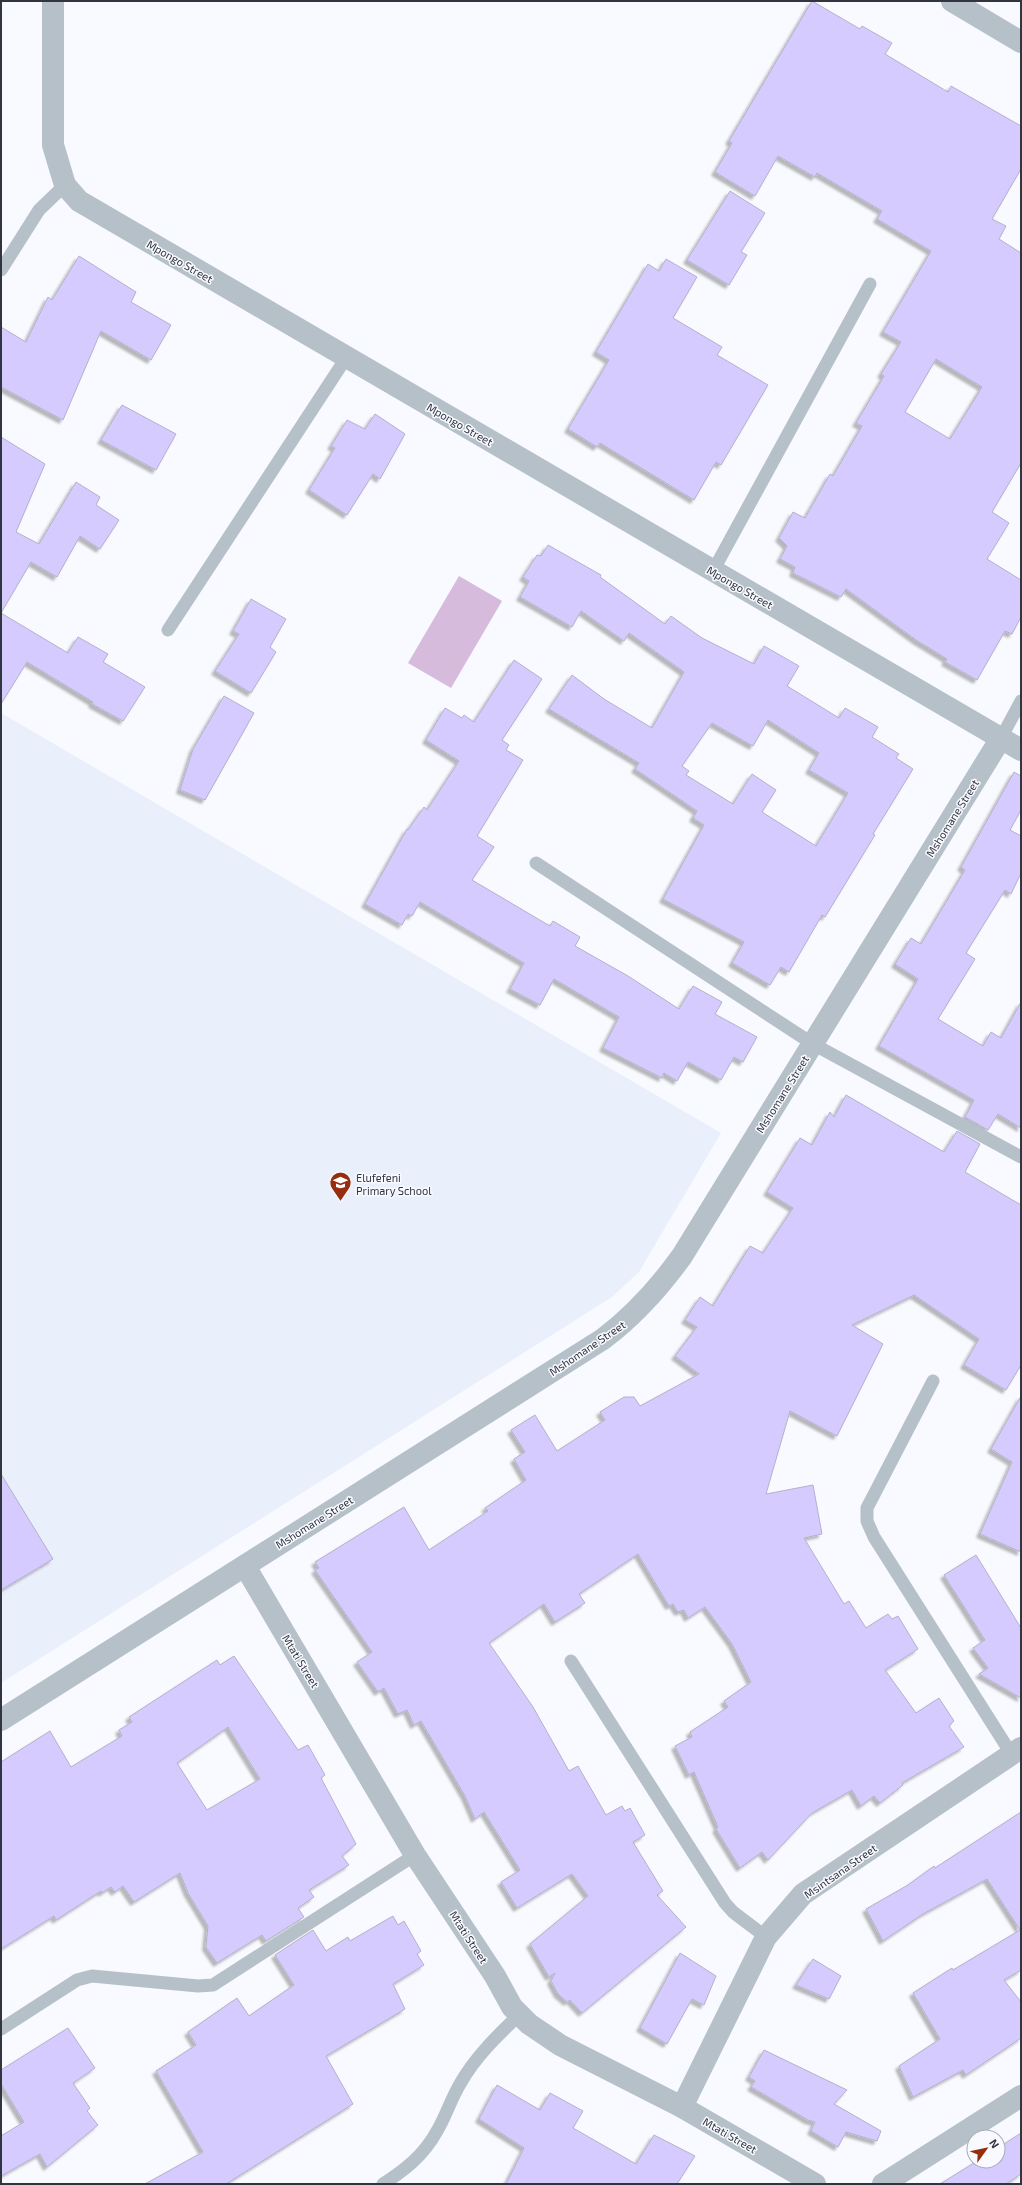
<svg xmlns="http://www.w3.org/2000/svg" width="1022" height="2185" font-family="'Exo 2',sans-serif">
<defs>
<filter id="shadow"><feDropShadow dx="-3.5" dy="3.5" stdDeviation="1" flood-color="#0004"/></filter>
</defs>
<rect width="100%" height="100%" fill="#f8faff"/>
<polygon fill="#eaeffc" points="1,713 721,1133 639,1272 612,1297 1,1683"/>
<polygon fill="#d6bbdc" points="459,576 502,601 451,688 408,663"/>
<g fill="#d6cbff" stroke="#b5b0ca" fill-rule="evenodd" filter="url(#shadow)">
<path d="M812 1 860 29 862 26 892 43 885 54 948 92 951 86 1021 126V169L992 219 1006 226 999 239 1021 253V463L992 512 1009 523 987 559 1021 580V617L1012 634 1005 631 977 680 945 662 947 659 916 640 846 589 841 597 793 573 795 567 780 559 787 546 779 538 793 512 805 518 830 474 833 476 862 426 856 423 884 376 881 374 901 342 883 332 931 251 877 219 882 211 817 173 815 177 778 156 755 196 715 172 732 143 729 141ZM936 359 982 387 950 439 905 412Z"/>
<polygon points="730,191 765,213 741,252 747,255 729,285 687,260"/>
<polygon points="79,256 136,292 131,302 171,325 151,360 101,331 63,420 1,387 1,327 26,342 48,297 52,300"/>
<polygon points="666,259 697,277 673,318 722,347 717,355 768,385 721,465 716,462 694,500 600,443 597,447 568,429 609,360 596,352 648,264 659,271"/>
<polygon points="122,405 176,434 156,470 101,440"/>
<polygon points="375,414 405,434 380,479 373,474 347,515 309,490 335,448 331,446 347,420 365,429"/>
<polygon points="1,437 45,464 16,532 39,544 76,482 100,497 96,505 119,520 100,549 80,536 57,577 31,562 1,613 68,653 78,637 108,654 103,662 145,687 123,721 92,704 93,702 27,662 1,704"/>
<path d="M548 545 601 575 600 577 665 624 671 616 702 638 754 664 764 646 799 666 787 686 839 718 845 708 878 727 872 737 899 754 896 758 913 769 873 834 875 835 825 917 822 915 789 972 781 967 770 985 732 963 744 942 663 899 704 825 693 818 697 811 635 769 639 763 549 709 572 675 604 699 652 728 684 672 629 633 624 641 581 611 572 627 520 597 529 581 523 577 537 555 541 556ZM768 720 819 753 809 770 848 793 816 846 762 812 776 790 752 774 733 804 686 775 689 771 682 766 712 723 753 746Z"/>
<polygon points="251,599 286,619 270,647 276,652 251,693 215,671 239,634 233,631"/>
<polygon points="514,660 542,679 502,740 509,745 506,750 523,760 477,836 494,847 472,880 550,926 553,921 580,937 575,946 628,976 679,1009 693,986 722,1002 715,1014 757,1037 743,1062 734,1057 721,1080 688,1062 677,1081 664,1073 662,1078 603,1048 619,1017 554,979 540,1005 510,989 524,963 420,902 412,916 408,914 402,925 365,904 407,829 408,830 424,807 427,810 459,761 426,740 445,708 462,718 464,715 474,722"/>
<polygon points="224,696 254,713 205,800 180,790 193,749"/>
<polygon points="1014,772 1021,776 1021,810 1010,830 1021,836 1021,873 1011,894 1005,890 966,953 975,959 938,1019 983,1046 991,1032 1001,1038 1021,1002 1021,1128 998,1114 988,1130 965,1117 974,1100 879,1046 918,979 895,964 911,938 921,944 965,870 961,867"/>
<polygon points="846,1095 944,1152 957,1131 980,1144 965,1172 1021,1205 1021,1365 1006,1390 964,1365 979,1339 914,1295 852,1325 883,1344 837,1436 790,1411 766,1494 813,1485 822,1534 804,1538 844,1604 849,1601 866,1628 888,1614 892,1619 898,1616 918,1649 885,1670 916,1713 939,1698 954,1721 949,1726 964,1747 902,1783 903,1785 880,1803 874,1796 861,1806 852,1790 812,1813 768,1860 762,1852 740,1868 716,1829 718,1827 694,1772 689,1775 675,1746 692,1737 690,1732 728,1707 724,1701 751,1682 732,1644 705,1607 688,1618 684,1610 678,1612 673,1604 669,1606 638,1554 579,1594 585,1603 555,1622 544,1604 489,1643 533,1707 569,1771 578,1766 606,1815 622,1806 625,1811 630,1808 645,1835 633,1842 663,1891 657,1895 686,1927 582,2013 570,2000 567,2002 558,1994 551,1981 555,1973 549,1977 530,1944 588,1896 572,1874 517,1908 501,1882 520,1870 484,1812 475,1819 465,1796 421,1721 414,1725 407,1710 398,1714 384,1688 378,1692 357,1662 372,1652 315,1570 319,1568 315,1562 404,1507 429,1550 488,1511 485,1508 526,1480 514,1459 525,1452 511,1430 535,1415 557,1451 605,1420 600,1412 624,1397 634,1397 640,1406 699,1374 675,1356 697,1327 685,1320 700,1297 713,1306 750,1246 763,1253 793,1208 767,1192 800,1138 812,1145 830,1112 834,1117"/>
<polygon points="1021,1396 1021,1552 980,1534 1012,1462 991,1449"/>
<polygon points="1,1474 53,1559 1,1590"/>
<polygon points="976,1555 1021,1628 1021,1698 979,1674 988,1668 973,1648 985,1640 944,1575"/>
<path d="M234 1656 298 1750 308 1745 325 1775 321 1778 356 1844 342 1856 349 1865 309 1890 314 1897 298 1908 304 1917 266 1941 262 1935 217 1963 206 1947 208 1926 188 1893 180 1873 134 1902 123 1886 115 1892 111 1887 102 1893 101 1891 56 1920 54 1916 1 1949V1762L50 1731 71 1767 122 1736 119 1730 132 1722 129 1717 217 1660 220 1665ZM228 1727 260 1779 207 1810 177 1763Z"/>
<polygon points="1021,1812 1021,1970 1004,1980 1021,2002 1021,2038 966,2075 963,2070 913,2097 899,2066 940,2039 913,1993 952,1968 953,1970 1020,1930 987,1879 923,1914 883,1941 866,1909 908,1885 934,1866 935,1868"/>
<polygon points="393,1916 398,1925 404,1921 421,1951 417,1954 424,1965 393,1984 405,2009 326,2056 353,2104 226,2184 145,2184 203,2152 156,2071 196,2045 188,2032 237,1998 249,2016 294,1985 275,1955 313,1930 326,1951 348,1937 350,1941"/>
<polygon points="680,1953 716,1976 704,2005 692,1999 667,2044 640,2028"/>
<polygon points="813,1959 841,1976 829,1999 796,1985"/>
<polygon points="68,2028 95,2068 73,2083 90,2108 87,2111 98,2125 47,2167 40,2154 1,2176 1,2136 24,2122 1,2084 1,2070"/>
<polygon points="764,2050 847,2090 834,2104 881,2131 877,2141 846,2132 838,2147 811,2131 815,2122 808,2120 751,2087 755,2081 749,2077"/>
<polygon points="497,2085 540,2110 550,2093 583,2111 573,2128 636,2164 654,2135 695,2156 677,2184 506,2184 524,2148 479,2119"/>
<polygon points="1021,2133 1021,2174 1006,2184 940,2184 977,2161 998,2161 998,2148"/>
</g>
<g fill="none" stroke-linecap="round" stroke-linejoin="round">
<g stroke="#b6c0c9" stroke-width="13">
<polyline points="1,270 39,210 65,185"/>
<polyline points="713,571 870,284"/>
<polyline points="168,630 346,358"/>
<polyline points="1001,738 1021,701"/>
<polyline points="536,863 813,1044 1021,1157"/>
<polyline points="933,1381 867,1508 867,1521 874,1537 1012,1755"/>
<polyline points="571,1661 725,1903 733,1912 766,1937"/>
<polyline points="1,2029 77,1980 92,1976 198,1986 213,1985 415,1855"/>
<path d="M383 2184C405 2170 424 2155 437 2131 446 2116 451 2099 460 2084 475 2057 498 2035 520 2014"/>
</g>
<g stroke="#b6c0c9" stroke-width="22">
<polyline points="53,1 53,145 65,185 79,201 1021,750"/>
<polyline points="952,1 1021,42"/>
<polyline points="245,1566 415,1855 495,1976 512,2007 529,2024 560,2045 682,2107 815,2184"/>
<path d="M1 1720 603 1339C635 1315 659 1288 682 1256L1001 738"/>
<polyline points="682,2107 766,1937 803,1894 1021,1748"/>
<polyline points="883,2184 1021,2096"/>
</g>
</g>
<defs>
<symbol id="school-pin" viewBox="-11 -11 22 30"><path d="M0 17L-7.5 6A9.5 9.5 0 1 1 7.5 6Z" fill="#952d0e" stroke="#f8faff"/><path d="M0-5L7-2L0 1L-7-2ZM-4 1L0 2.5L4 1V4Q0 6-4 4Z" fill="#fff"/></symbol>
</defs>
<g fill-rule="evenodd">
<use href="#school-pin" x="328" y="1170" width="25" height="34"/>
</g>
<g text-anchor="middle" dominant-baseline="central" stroke-width="3" stroke-linejoin="round" paint-order="stroke">
<g font-size="11" fill="#31353f" stroke="#f8faff">
<text transform="translate(180 261) rotate(30)">Mpongo Street</text>
<text transform="translate(460 424) rotate(30)">Mpongo Street</text>
<text transform="translate(740 587) rotate(30)">Mpongo Street</text>
<text transform="translate(952 818) rotate(-58)">Mshomane Street</text>
<text transform="translate(782 1094) rotate(-58)">Mshomane Street</text>
<text transform="translate(587 1348) rotate(-34)">Mshomane Street</text>
<text transform="translate(314 1522) rotate(-32)">Mshomane Street</text>
<text transform="translate(301 1661) rotate(59)">Mtati Street</text>
<text transform="translate(840 1871) rotate(-35)">Msintsana Street</text>
<text transform="translate(469 1937) rotate(57)">Mtati Street</text>
<text transform="translate(730 2135) rotate(30)">Mtati Street</text>
</g>
<g font-size="11" fill="#31353f" stroke="#f8faff" text-anchor="start">
<text x="356" y="1177">Elufefeni<tspan x="356" dy="13">Primary School</tspan></text>
</g>
</g>
<rect width="1022" height="2185" fill="none" stroke="#31353f" stroke-width="4"/>
<g transform="translate(986 2149) rotate(57)"><circle r="19" fill="#f8faff" stroke="#a8abb2"/>
<path d="M0-3L7 15L0 10L-7 15Z" fill="#952d0e"/>
<text y="-6" font-size="11" font-weight="bold" text-anchor="middle" fill="#31353f">N</text>
</g>
</svg>
